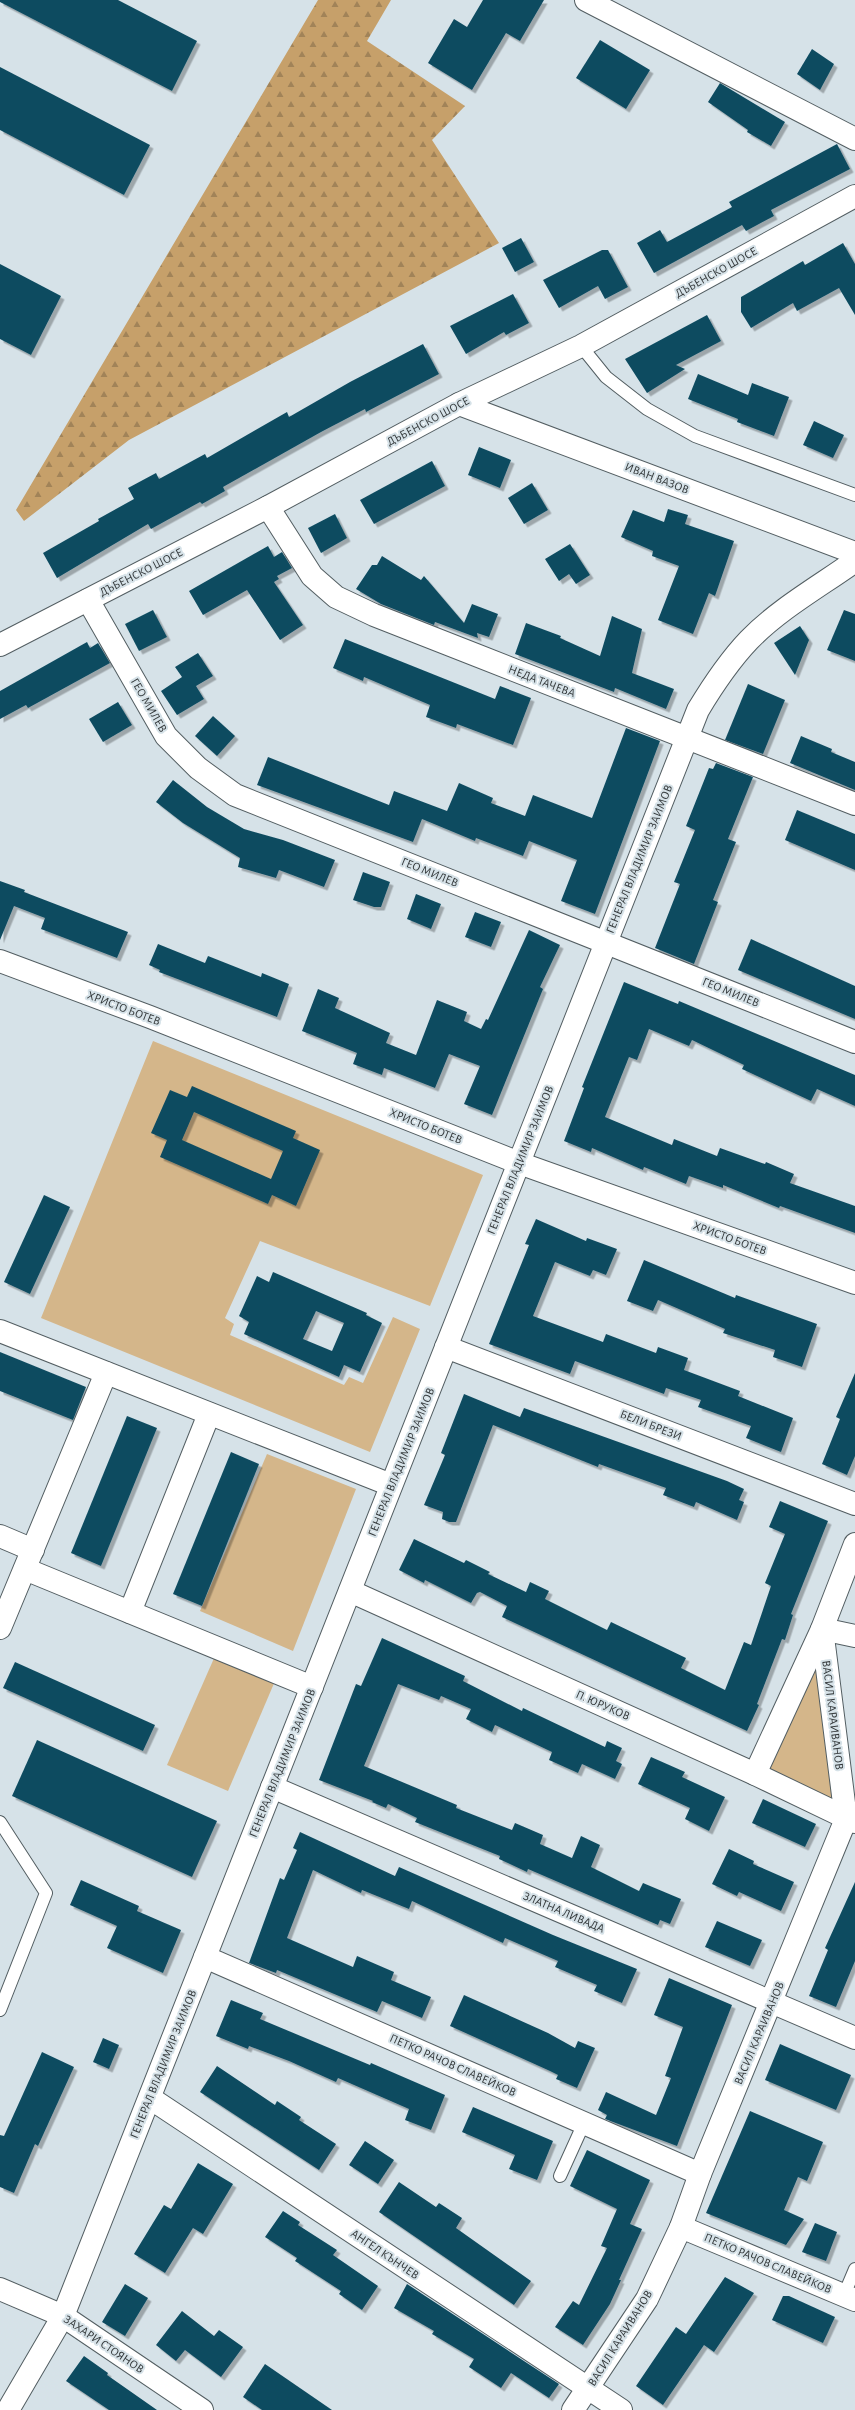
<svg xmlns="http://www.w3.org/2000/svg" width="855" height="2410" font-family="'Alegreya Sans',sans-serif">
<defs>
<pattern id="forest-firs" width="22" height="20" patternUnits="userSpaceOnUse"><rect width="22" height="20" fill="#c6a06a"/><path d="M5 1l3.5 6h-7zM16 11l3.5 6h-7z" fill="#a18358"/></pattern>
<filter id="shadow"><feDropShadow dx="3.5" dy="3.5" stdDeviation="0" flood-color="#0004"/></filter>
</defs>
<rect width="100%" height="100%" fill="#d6e2e8"/>
<g fill="#d4b68a">
<polygon points="153,1041 483,1175 430,1306 260,1241 225,1318 234,1324 230,1335 344,1385 349,1377 363,1383 393,1317 420,1329 370,1452 41,1318"/>
<polygon points="267,1454 356,1489 293,1651 200,1611"/>
<polygon points="822,1629 846,1819 755,1774"/>
<polygon points="215,1656 275,1681 228,1791 167,1765"/>
</g>
<polygon fill="url(#forest-firs)" points="318,0 391,0 367,41 465,106 432,140 499,243 129,440 24,521 16,510"/>
<g fill="#114c61" fill-rule="evenodd" filter="url(#shadow)">
<polygon points="0,0 118,0 197,41 172,91 0,2"/>
<polygon points="483,0 544,0 520,41 506,33 472,90 428,63 454,19 467,27"/>
<polygon points="600,40 650,70 626,109 576,78"/>
<polygon points="812,49 834,64 820,90 797,74"/>
<polygon points="0,67 150,145 124,195 0,130"/>
<polygon points="720,83 785,122 771,146 747,132 748,130 708,102"/>
<polygon points="837,144 850,169 771,210 774,216 746,231 742,225 654,273 637,243 660,230 667,242 732,207 729,202"/>
<polygon points="521,238 534,262 515,272 502,248"/>
<polygon points="843,243 855,264 855,315 839,288 797,311 793,303 751,328 741,312 741,297 803,261 805,265"/>
<polygon points="602,250 608,250 628,287 605,299 598,286 559,308 543,280"/>
<polygon points="0,264 61,296 31,355 0,339"/>
<polygon points="513,294 529,323 506,335 504,332 466,354 450,326"/>
<polygon points="707,315 721,341 676,365 685,369 647,393 625,359"/>
<polygon points="423,344 439,374 366,412 365,409 321,432 223,487 225,491 202,504 200,502 151,529 148,524 57,578 43,553 99,521 98,519 134,499 128,488 156,473 159,479 205,454 207,458 287,412 289,417 350,382"/>
<polygon points="698,374 748,395 752,383 789,397 774,436 737,422 738,419 688,399"/>
<polygon points="814,421 844,435 833,458 803,445"/>
<polygon points="479,447 511,460 500,488 468,475"/>
<polygon points="432,461 445,486 374,524 360,500"/>
<polygon points="532,483 548,510 524,524 508,498"/>
<polygon points="668,509 688,515 685,524 734,541 715,596 709,593 693,634 658,620 679,566 652,556 653,551 621,537 633,510 664,522"/>
<polygon points="335,514 347,538 321,553 308,528"/>
<polygon points="570,544 590,575 576,584 569,574 559,581 545,559"/>
<polygon points="268,546 274,557 282,552 292,568 277,576 279,579 274,582 303,625 280,640 247,590 203,615 189,591"/>
<polygon points="382,556 421,580 424,576 464,623 472,604 498,614 489,637 477,633 478,638 435,622 434,625 381,604 356,589 372,565 377,565"/>
<polygon points="153,610 167,637 139,651 125,624"/>
<polygon points="844,610 855,614 855,661 827,650"/>
<polygon points="612,616 642,629 632,673 674,689 666,709 615,688 614,692 515,654 526,623 561,636 560,638 600,656"/>
<polygon points="800,626 809,640 795,675 774,643"/>
<polygon points="345,639 495,699 500,686 531,698 513,745 457,724 456,728 426,717 430,705 364,677 363,681 333,668"/>
<polygon points="87,642 90,648 98,643 110,663 28,708 26,705 0,719 0,691"/>
<polygon points="198,653 213,676 196,686 204,699 177,715 161,691 182,677 175,667"/>
<polygon points="748,684 785,700 763,754 725,740"/>
<polygon points="118,702 132,725 103,742 89,719"/>
<polygon points="213,716 235,736 217,756 195,736"/>
<polygon points="626,728 660,741 595,914 561,901 577,860 529,841 523,856 476,838 475,841 422,819 413,842 257,785 268,757 389,805 394,791 447,811 459,783 493,798 491,803 525,816 533,795 592,818"/>
<polygon points="801,736 832,749 831,752 855,762 855,790 790,763"/>
<polygon points="716,763 753,777 728,839 736,842 713,900 718,902 694,964 655,948 680,884 674,882 695,830 686,826 709,768 713,769"/>
<polygon points="173,780 207,807 244,829 283,840 335,860 324,887 279,870 276,878 238,867 240,858 183,823 156,802"/>
<polygon points="797,810 855,834 855,870 785,840"/>
<polygon points="363,872 390,882 381,907 374,907 353,900"/>
<polygon points="0,881 25,890 24,892 128,932 117,958 41,929 45,918 14,906 0,940"/>
<polygon points="416,894 441,904 431,929 407,919"/>
<polygon points="475,912 501,922 491,947 465,937"/>
<polygon points="529,930 560,945 540,987 543,989 492,1115 464,1104 480,1066 449,1054 435,1088 384,1068 382,1075 353,1064 357,1053 302,1031 318,989 339,998 335,1008 390,1033 386,1043 416,1055 437,1000 467,1012 464,1021 481,1029 486,1019 488,1020"/>
<polygon points="751,939 855,986 855,1019 738,970"/>
<polygon points="158,944 205,963 208,956 261,977 262,973 289,984 277,1017 159,972 160,970 149,965"/>
<polygon points="624,982 678,1004 679,1001 855,1075 855,1106 817,1089 811,1101 742,1069 744,1065 692,1040 689,1046 649,1029 637,1060 629,1057 605,1117 672,1145 674,1139 717,1156 720,1148 765,1164 766,1162 794,1174 790,1183 855,1206 855,1233 780,1206 779,1208 723,1185 723,1188 689,1176 686,1184 644,1167 643,1170 592,1148 591,1152 564,1141 584,1088 582,1087"/>
<path d="M192 1086 296 1131 293 1138 320 1150 296 1206 272 1195 268 1204 160 1157 167 1140 151 1133 170 1090 187 1097ZM194 1112 283 1151 271 1179 182 1140Z"/>
<polygon points="44,1195 70,1207 30,1294 4,1282"/>
<polygon points="536,1219 586,1241 587,1238 617,1249 606,1275 593,1270 590,1276 555,1262 533,1316 603,1342 606,1334 656,1353 658,1347 688,1358 684,1370 740,1391 738,1396 793,1418 781,1452 746,1438 751,1426 698,1407 701,1400 666,1388 664,1394 575,1361 570,1374 489,1344 529,1245 525,1244"/>
<polygon points="644,1260 735,1298 736,1295 817,1324 802,1367 773,1357 775,1350 723,1333 725,1329 658,1300 653,1311 627,1301"/>
<path d="M273 1272 367 1313 366 1315 382 1323 360 1372 344 1365 339 1377 244 1334 249 1322 239 1316 257 1276 269 1282ZM316 1311 344 1323 332 1351 303 1339Z"/>
<polygon points="0,1352 86,1387 73,1420 0,1391"/>
<polygon points="855,1373 855,1456 847,1475 822,1464 840,1419 836,1417"/>
<polygon points="464,1394 520,1417 524,1408 727,1481 744,1489 739,1500 744,1502 737,1520 696,1502 694,1507 663,1495 666,1488 599,1464 598,1467 493,1425 456,1522 449,1522 442,1519 443,1512 424,1505 445,1455 441,1453"/>
<polygon points="127,1416 157,1428 101,1566 71,1553"/>
<polygon points="231,1452 259,1464 202,1606 173,1594"/>
<polygon points="780,1501 828,1521 791,1614 793,1615 785,1640 782,1639 757,1704 759,1705 747,1731 502,1617 507,1606 480,1592 477,1593 471,1603 425,1580 424,1583 399,1570 414,1539 464,1563 466,1560 490,1572 488,1574 526,1592 530,1582 549,1591 545,1599 607,1630 611,1622 686,1658 681,1668 725,1690 744,1642 751,1645 771,1586 765,1583 785,1534 769,1527"/>
<polygon points="382,1638 465,1676 463,1681 522,1711 523,1708 605,1747 607,1741 622,1748 616,1761 622,1764 615,1779 582,1764 578,1773 549,1760 552,1752 495,1725 492,1732 466,1719 471,1709 441,1696 439,1700 398,1684 364,1766 457,1805 456,1808 512,1830 515,1823 543,1835 540,1844 572,1858 581,1836 600,1845 591,1867 639,1891 643,1883 681,1899 670,1924 660,1920 658,1925 528,1869 527,1872 499,1859 500,1856 415,1822 417,1818 388,1804 386,1808 372,1802 373,1801 319,1780 356,1684 361,1686"/>
<polygon points="15,1662 155,1725 143,1751 3,1688"/>
<polygon points="37,1740 217,1821 192,1877 12,1796"/>
<polygon points="651,1757 685,1772 682,1777 725,1797 709,1831 685,1819 690,1808 638,1784"/>
<polygon points="763,1799 816,1824 805,1847 752,1823"/>
<polygon points="300,1832 395,1876 399,1867 553,1935 637,1969 622,2003 594,1991 597,1985 555,1967 558,1961 505,1938 503,1943 412,1901 409,1909 362,1890 361,1893 313,1870 287,1938 353,1967 357,1956 394,1972 391,1980 431,1997 422,2018 382,2001 377,2012 277,1970 276,1973 249,1963 280,1878 284,1880 297,1850 293,1848"/>
<polygon points="729,1849 754,1861 753,1864 794,1882 781,1911 739,1892 737,1896 712,1884"/>
<polygon points="81,1880 139,1906 137,1911 181,1930 163,1973 107,1948 117,1926 70,1905"/>
<polygon points="855,1882 855,1961 836,2007 809,1996 828,1950 825,1948"/>
<polygon points="717,1921 762,1940 750,1966 705,1947"/>
<polygon points="669,1978 732,2005 677,2146 605,2119 607,2115 598,2110 606,2092 656,2115 671,2078 665,2076 683,2027 654,2015"/>
<polygon points="464,1995 548,2033 575,2048 578,2041 595,2048 577,2088 556,2079 558,2075 550,2071 450,2026"/>
<polygon points="231,2000 263,2013 260,2019 370,2065 371,2063 445,2095 431,2130 405,2120 409,2109 338,2078 336,2082 289,2061 249,2046 248,2049 216,2036"/>
<polygon points="103,2038 119,2045 109,2069 93,2062"/>
<polygon points="780,2044 851,2075 836,2110 765,2080"/>
<polygon points="42,2052 74,2067 38,2146 35,2144 14,2193 0,2187 0,2135 4,2136"/>
<polygon points="217,2066 275,2105 277,2101 301,2117 299,2120 336,2144 319,2170 200,2092"/>
<polygon points="473,2107 553,2141 537,2180 509,2169 515,2155 462,2132"/>
<polygon points="750,2111 823,2142 807,2181 798,2177 784,2210 804,2219 786,2245 706,2213"/>
<polygon points="365,2141 394,2160 378,2184 349,2165"/>
<polygon points="587,2150 650,2180 630,2224 642,2229 619,2280 621,2280 610,2304 583,2345 555,2327 573,2301 579,2305 607,2248 601,2246 617,2209 570,2186"/>
<polygon points="198,2163 233,2184 203,2234 193,2228 165,2273 134,2254 164,2205 171,2209"/>
<polygon points="399,2182 436,2207 439,2203 462,2218 456,2228 531,2281 514,2305 379,2212"/>
<polygon points="283,2211 300,2222 298,2225 337,2250 333,2255 378,2286 362,2310 339,2294 341,2291 295,2261 297,2258 265,2237"/>
<polygon points="815,2223 837,2232 826,2261 802,2252"/>
<polygon points="725,2277 754,2293 714,2352 704,2345 663,2405 636,2386 676,2327 686,2334"/>
<polygon points="125,2284 148,2298 125,2336 102,2322"/>
<polygon points="407,2284 559,2384 549,2398 511,2373 501,2388 469,2367 474,2359 432,2334 434,2331 394,2308"/>
<polygon points="783,2296 789,2296 835,2317 823,2343 772,2320"/>
<polygon points="182,2311 214,2336 219,2330 243,2347 221,2377 185,2350 176,2361 156,2345"/>
<polygon points="84,2356 108,2373 107,2375 157,2410 109,2410 66,2381"/>
<polygon points="265,2364 332,2410 262,2410 243,2397"/>
</g>
<g fill="none" stroke-linecap="round" stroke-linejoin="round">
<defs>
<g id="lane">
<polyline points="581,346 606,377 647,409 695,436 855,495"/>
<polyline points="0,1822 46,1893 0,2010"/>
<polyline points="560,2176 584,2123"/>
<polyline points="844,2295 855,2269"/>
</g>
<g id="street">
<polyline points="586,0 855,139"/>
<polyline points="459,404 855,553"/>
<polyline points="268,507 312,576 336,597 374,615 476,655 855,804"/>
<polyline points="88,600 166,736 198,768 235,795 855,1042"/>
<polyline points="0,645 268,507 459,404 581,346 855,196"/>
<polyline points="0,961 150,1017 519,1163 855,1283"/>
<polyline points="0,1331 391,1485"/>
<polyline points="446,1347 855,1504"/>
<polyline points="0,1536 33,1550"/>
<polyline points="25,1569 312,1687"/>
<polyline points="350,1591 755,1774 855,1822"/>
<polyline points="130,1612 209,1414"/>
<polyline points="0,1628 106,1373"/>
<polyline points="755,1774 822,1629 855,1636"/>
<polyline points="272,1787 855,2038"/>
<polyline points="205,1957 700,2174"/>
<polyline points="150,2098 621,2410"/>
<polyline points="681,2227 855,2300"/>
<polyline points="0,2289 63,2316 202,2410"/>
<polyline points="573,2410 647,2299 681,2227 700,2174 846,1819 822,1629 855,1544"/>
</g>
<path id="secondary" d="M8 2410 63 2316 698 710C713 685 729 661 749 640 779 609 820 586 855 561"/>
</defs>
<use href="#lane" stroke="#535e62" stroke-width="14"/>
<use href="#street" stroke="#535e62" stroke-width="24"/>
<use href="#secondary" stroke="#535e62" stroke-width="24"/>
<use href="#lane" stroke="#fff" stroke-width="12"/>
<use href="#street" stroke="#fff" stroke-width="22"/>
<use href="#secondary" stroke="#fff" stroke-width="22"/>
</g>
<g text-anchor="middle" dominant-baseline="central" stroke-width="4" stroke-linejoin="round" paint-order="stroke">
<g font-size="12" fill="#33383a" stroke="#d6e2e8">
<text transform="translate(716 272) rotate(-29)">ДЪБЕНСКО ШОСЕ</text>
<text transform="translate(428 421) rotate(-28)">ДЪБЕНСКО ШОСЕ</text>
<text transform="translate(657 478) rotate(21)">ИВАН ВАЗОВ</text>
<text transform="translate(141 572) rotate(-27)">ДЪБЕНСКО ШОСЕ</text>
<text transform="translate(542 681) rotate(21)">НЕДА ТАЧЕВА</text>
<text transform="translate(149 705) rotate(60)">ГЕО МИЛЕВ</text>
<text transform="translate(639 859) rotate(-68)">ГЕНЕРАЛ ВЛАДИМИР ЗАИМОВ</text>
<text transform="translate(430 872) rotate(22)">ГЕО МИЛЕВ</text>
<text transform="translate(731 992) rotate(22)">ГЕО МИЛЕВ</text>
<text transform="translate(124 1008) rotate(21)">ХРИСТО БОТЕВ</text>
<text transform="translate(426 1126) rotate(22)">ХРИСТО БОТЕВ</text>
<text transform="translate(520 1160) rotate(-68)">ГЕНЕРАЛ ВЛАДИМИР ЗАИМОВ</text>
<text transform="translate(730 1238) rotate(20)">ХРИСТО БОТЕВ</text>
<text transform="translate(651 1425) rotate(21)">БЕЛИ БРЕЗИ</text>
<text transform="translate(401 1462) rotate(-68)">ГЕНЕРАЛ ВЛАДИМИР ЗАИМОВ</text>
<text transform="translate(603 1705) rotate(24)">П. ЮРУКОВ</text>
<text transform="translate(833 1715) rotate(83)">ВАСИЛ КАРАИВАНОВ</text>
<text transform="translate(282 1763) rotate(-68)">ГЕНЕРАЛ ВЛАДИМИР ЗАИМОВ</text>
<text transform="translate(564 1912) rotate(23)">ЗЛАТНА ЛИВАДА</text>
<text transform="translate(759 2033) rotate(-67)">ВАСИЛ КАРАИВАНОВ</text>
<text transform="translate(163 2064) rotate(-68)">ГЕНЕРАЛ ВЛАДИМИР ЗАИМОВ</text>
<text transform="translate(453 2065) rotate(24)">ПЕТКО РАЧОВ СЛАВЕЙКОВ</text>
<text transform="translate(385 2254) rotate(34)">АНГЕЛ КЪНЧЕВ</text>
<text transform="translate(768 2263) rotate(23)">ПЕТКО РАЧОВ СЛАВЕЙКОВ</text>
<text transform="translate(620 2338) rotate(-58)">ВАСИЛ КАРАИВАНОВ</text>
<text transform="translate(104 2344) rotate(34)">ЗАХАРИ СТОЯНОВ</text>
</g>
</g>
</svg>
